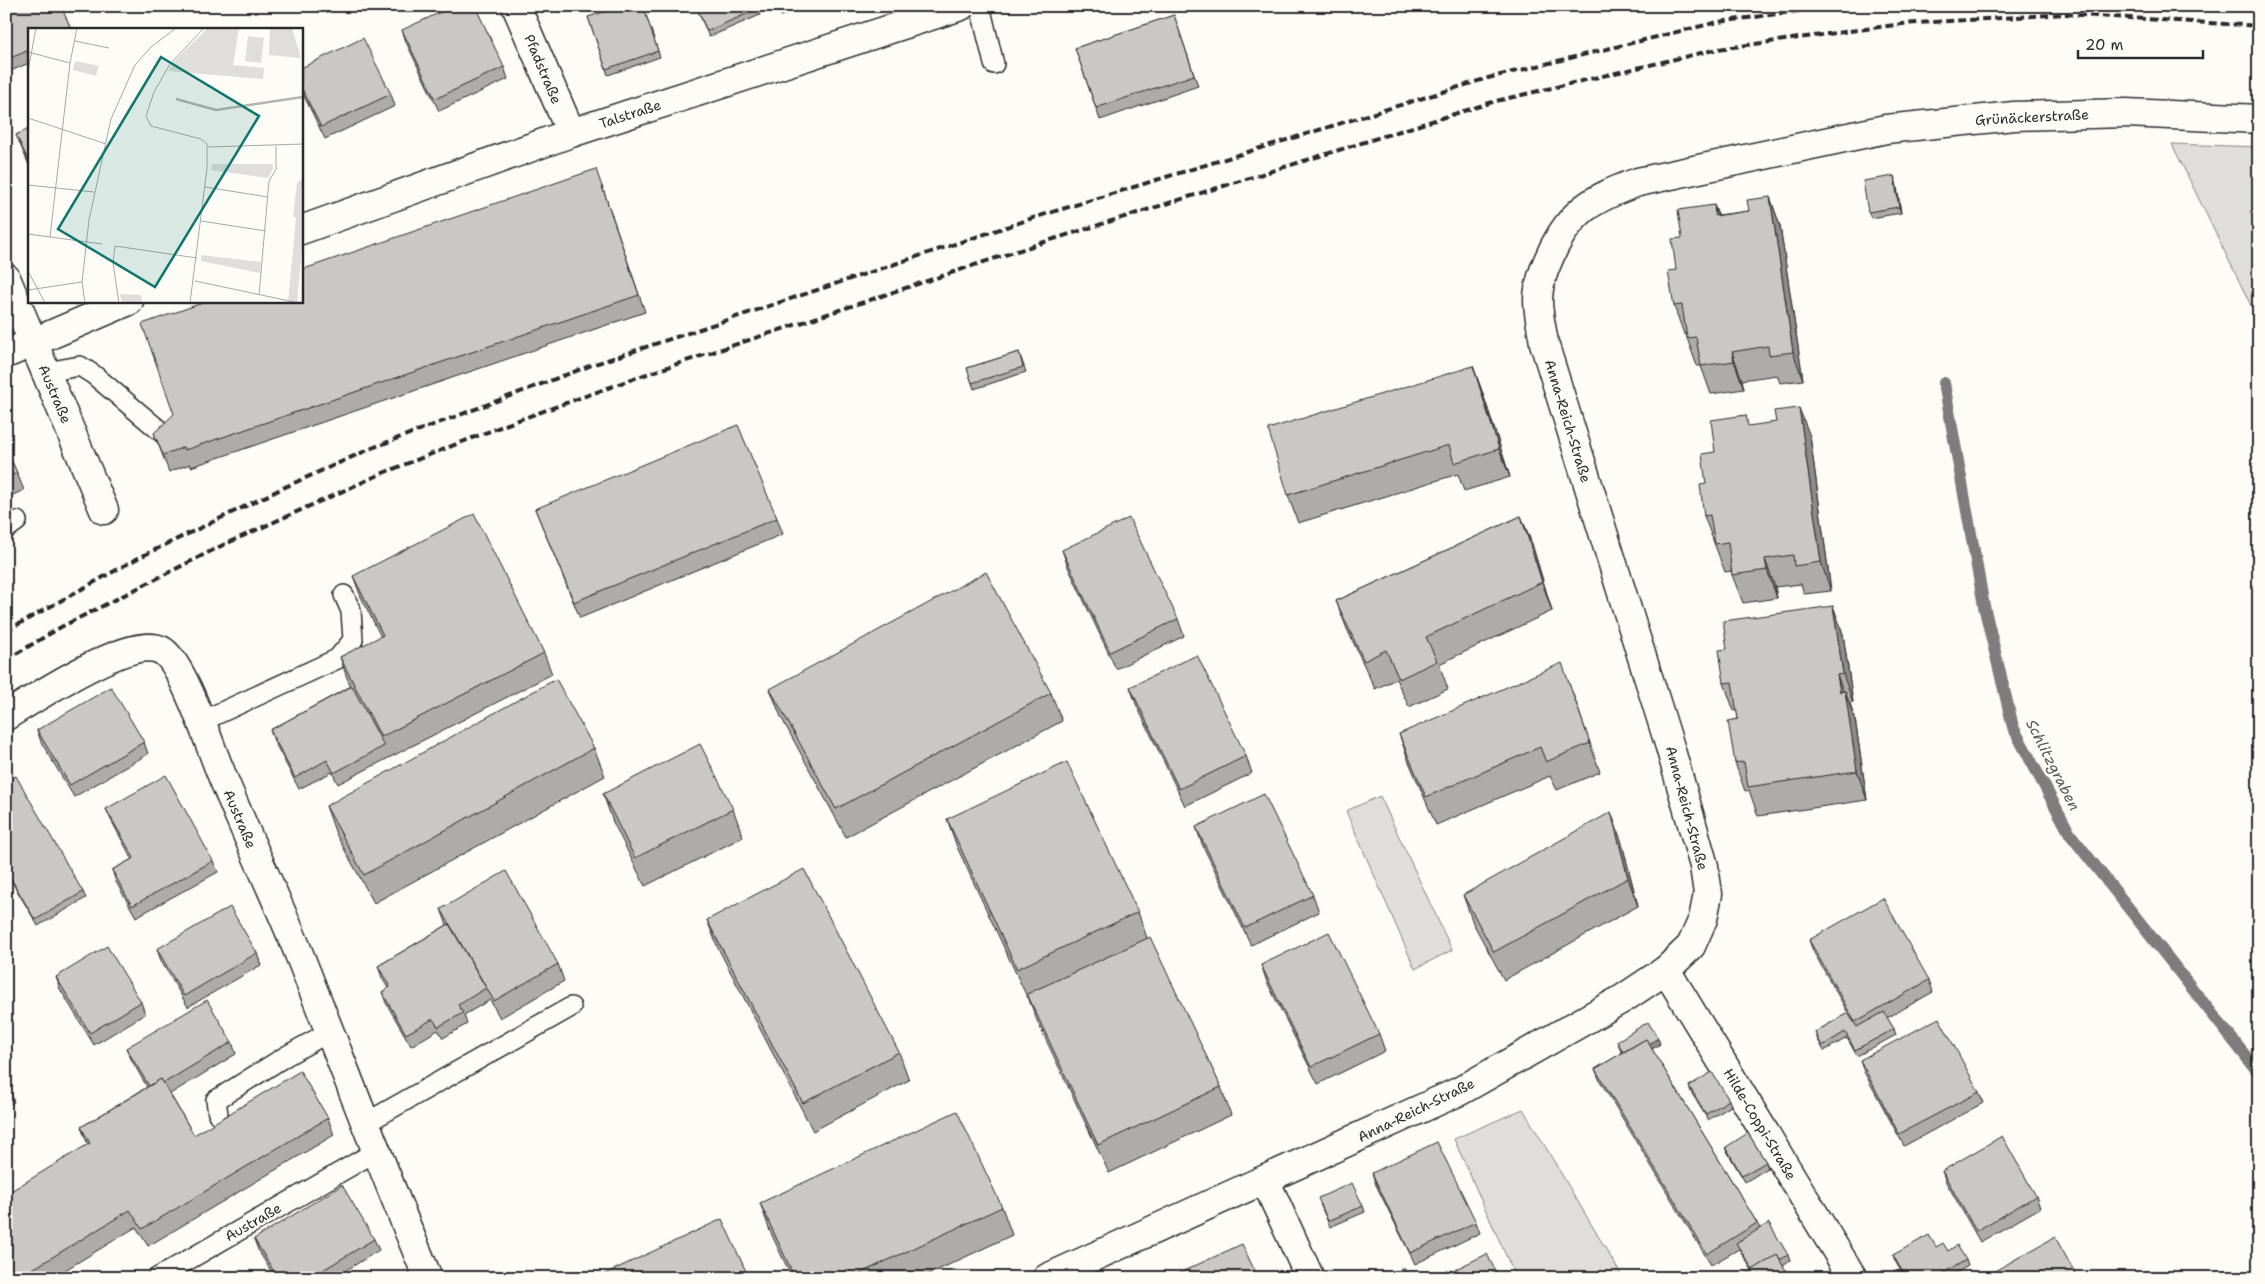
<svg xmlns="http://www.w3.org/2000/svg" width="2265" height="1284" font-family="'Shantell Sans',sans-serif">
<rect width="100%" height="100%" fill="#fdfcf7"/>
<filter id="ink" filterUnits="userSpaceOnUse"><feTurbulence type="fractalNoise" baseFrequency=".02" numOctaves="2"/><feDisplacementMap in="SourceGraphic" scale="10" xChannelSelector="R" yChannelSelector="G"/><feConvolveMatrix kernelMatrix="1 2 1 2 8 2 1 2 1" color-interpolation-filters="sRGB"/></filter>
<g filter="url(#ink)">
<g fill="#dfdeda" stroke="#858482">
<polygon points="2172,144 2259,147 2259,322"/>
<polygon points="1380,796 1452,950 1415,969 1346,811"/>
<polygon points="1523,1109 1623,1278 1516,1278 1454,1139"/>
</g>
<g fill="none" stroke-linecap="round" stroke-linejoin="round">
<polyline stroke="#7e7d7b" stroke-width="12" points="1944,383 1984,606 2013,727 2070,834 2259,1073"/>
<defs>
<g id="service">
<polyline points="980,6 994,64"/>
<polyline points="46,372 80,366 94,375 165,435"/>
<polyline points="6,529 17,521"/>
<polyline points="200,722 337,659 353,640 351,611 344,595"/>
<polyline points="218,1114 216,1100 286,1056 329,1032"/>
<polyline points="364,1124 571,1007"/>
<polyline points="157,1278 375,1152"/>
</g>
<g id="minor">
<polyline points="516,6 571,133"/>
<polyline points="6,278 104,510"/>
<path d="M6 716C35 698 130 635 161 650 182 660 209 744 219 768 244 831 274 892 299 954 342 1062 383 1171 428 1278"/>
<polyline points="1666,970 1853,1278"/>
<polyline points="1265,1180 1310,1278"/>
<path d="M1047 1278 1460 1091 1624 998 1666 970 1691 946 1703 919 1708 894 1704 866 1670 747 1544 343C1542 329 1538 314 1538 300 1538 286 1544 269 1550 256 1570 210 1594 198 1638 182L1886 129 2014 116 2126 113 2259 119"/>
</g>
<g id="tertiary">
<polyline points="301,230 571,133 961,6"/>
<polyline points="6,354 129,301"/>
</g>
</defs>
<use href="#service" stroke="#2b2b2b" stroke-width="22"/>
<use href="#minor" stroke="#2b2b2b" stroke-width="31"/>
<use href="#tertiary" stroke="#2b2b2b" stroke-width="31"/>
<use href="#service" stroke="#fdfcf7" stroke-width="19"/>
<use href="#minor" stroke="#fdfcf7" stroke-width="28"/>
<use href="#tertiary" stroke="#fdfcf7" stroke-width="28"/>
<g stroke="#2b2b2b" stroke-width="4" stroke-dasharray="8 4" stroke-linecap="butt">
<polyline points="6,631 138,558 283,488 372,448 592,365 1033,218 1488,78 1718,22 1836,6"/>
<polyline points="6,660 61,627 223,545 383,473 513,422 644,375 1041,243 1496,101 1718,49 1902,24 2065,14 2259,26"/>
</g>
</g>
<g fill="#adaca9" stroke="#2b2b2b">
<polygon points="6,6 29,29 29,63 6,73"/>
<polygon points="643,6 660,57 608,75 588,17"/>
<polygon points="696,6 757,6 760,15 709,37"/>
<polygon points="776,6 802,6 781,16"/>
<polygon points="1174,15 1198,86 1100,120 1075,48"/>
<polygon points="402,30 504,67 508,79 439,111 406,42"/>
<polygon points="301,68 391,94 395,106 325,139 301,90"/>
<polygon points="29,129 29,165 16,135"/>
<polygon points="1896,182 1901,213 1871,218 1868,212"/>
<polygon points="602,186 645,312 191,467 190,464 169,472 154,433"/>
<polygon points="1770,197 1780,226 1803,380 1780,383 1777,375 1742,380 1744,389 1711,394 1701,366 1697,366 1687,338 1686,334 1684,334 1674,306 1676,270 1682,238 1714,205 1718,215 1749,211"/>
<polygon points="1019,352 1026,372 974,389 967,368"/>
<polygon points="1473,366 1483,394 1510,477 1464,491 1458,474 1298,523 1288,495"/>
<polygon points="1750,426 1810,436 1831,591 1804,594 1801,584 1775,587 1777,598 1743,603 1732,575 1732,571 1725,572 1704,516 1706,484 1715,452"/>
<polygon points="6,448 17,473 24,490 6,498"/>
<polygon points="535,509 777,518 783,534 580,618 542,526"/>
<polygon points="1521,516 1532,544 1552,611 1439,664 1448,689 1409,707 1396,679 1375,689 1347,629 1336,601"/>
<polygon points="1062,550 1178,619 1184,636 1116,669 1068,567"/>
<polygon points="353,576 544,653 552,674 338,784 332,772 299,789 274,741 270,730 351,686 347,678 340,657 381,637 361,597"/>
<polygon points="1833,606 1843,634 1853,702 1850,703 1855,719 1867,800 1758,816 1749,790 1745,791 1735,763 1738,719 1737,711 1734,711 1724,683 1727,649"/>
<polygon points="1130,687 1246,756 1252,773 1185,806 1136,704"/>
<polygon points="770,689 1051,693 1062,721 846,837 781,717"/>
<polygon points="1572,691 1600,772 1557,790 1550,776 1436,825 1409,762 1399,734"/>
<polygon points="37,730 144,742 148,754 74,797 41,742"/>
<polygon points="594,748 605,776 374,903 336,834 326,806"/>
<polygon points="6,781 83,892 86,898 38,926 6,872"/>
<polygon points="603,794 733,809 743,837 645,886 613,822"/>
<polygon points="106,809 213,861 218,872 136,917 116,882 112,870 132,859 111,820"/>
<polygon points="947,819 1138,912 1147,938 1221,1087 1231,1115 1109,1173 1038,1023 1028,997 1027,997 957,847"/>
<polygon points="1196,827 1313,895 1319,912 1251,945 1202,844"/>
<polygon points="1621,840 1638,906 1504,980 1473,923 1463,895"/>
<polygon points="441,909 558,964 564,981 500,1018 490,1000 464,1015 467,1024 443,1038 438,1030 411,1046 386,1003 382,992 388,988 382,978 378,966 447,925"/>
<polygon points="707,920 899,1052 909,1080 813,1131 718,948"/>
<polygon points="1809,940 1929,980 1933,992 1887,1018 1894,1029 1896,1035 1857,1056 1847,1038 1824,1051 1817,1038 1815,1032 1848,1013 1813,951"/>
<polygon points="157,949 257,953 261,965 188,1007 161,961"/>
<polygon points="1261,965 1379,1034 1385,1051 1318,1084 1267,982"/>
<polygon points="56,977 141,1002 145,1014 94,1045 60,989"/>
<polygon points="1617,1041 1660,1044 1652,1049 1757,1223 1760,1229 1788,1255 1790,1261 1783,1266 1752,1270 1739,1249 1711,1265 1600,1081 1595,1069 1622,1053"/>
<polygon points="232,1042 236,1054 170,1094 194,1135 328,1118 334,1135 148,1246 136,1227 52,1278 6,1278 88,1145 81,1127 147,1087 131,1059 126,1048"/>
<polygon points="1860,1060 1979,1092 1983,1103 1904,1146 1864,1072"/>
<polygon points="6,1084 10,1090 14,1102 6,1106"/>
<polygon points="1689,1086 1729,1100 1731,1106 1708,1120 1691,1092"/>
<polygon points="1726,1147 1766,1162 1768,1168 1745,1182 1728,1153"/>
<polygon points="1942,1171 2036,1196 2040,1208 1980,1242 1946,1182"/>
<polygon points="1372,1173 1476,1222 1480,1233 1415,1264 1376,1185"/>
<polygon points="760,1203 1002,1207 1012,1235 921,1278 792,1278 770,1231"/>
<polygon points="1320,1204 1363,1206 1365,1212 1330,1227"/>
<polygon points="254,1239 374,1239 379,1250 334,1278 275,1278 258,1250"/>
<polygon points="1936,1247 1948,1251 1966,1260 1968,1266 1948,1278 1905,1278 1895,1261 1893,1255"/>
</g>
<g fill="#8d8c89" stroke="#2b2b2b">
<polygon points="1894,176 1896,182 1901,213 1899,207"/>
<polygon points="1770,197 1780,226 1803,380 1793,352"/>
<polygon points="1714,205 1724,233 1715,216"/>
<polygon points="1732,352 1742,380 1744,389 1734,361"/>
<polygon points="1473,366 1483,394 1510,477 1499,449"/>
<polygon points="1799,408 1810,436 1831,591 1821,562"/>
<polygon points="1521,516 1532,544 1552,611 1542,582"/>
<polygon points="1765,559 1775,587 1777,598 1767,570"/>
<polygon points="1833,606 1843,634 1853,702 1843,674"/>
<polygon points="1837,675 1847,701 1845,691 1855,719 1867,800 1857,771 1840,692"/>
<polygon points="1611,812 1621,840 1638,906 1628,878"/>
<polygon points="1658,1038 1660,1044 1628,1064 1626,1058"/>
</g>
<g fill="#c9c8c4" stroke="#2b2b2b">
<polygon points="6,6 61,6 71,29 29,29 29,50 6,60"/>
<polygon points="454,6 475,6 504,67 435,99 402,30"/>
<polygon points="622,6 643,6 658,51 606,69 588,17"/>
<polygon points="696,6 757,6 758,9 707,31"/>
<polygon points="777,6 787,6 779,10"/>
<polygon points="1174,15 1194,75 1096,108 1075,48"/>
<polygon points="363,38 391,94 321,127 301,87 301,68"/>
<polygon points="29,129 29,162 16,135"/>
<polygon points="596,169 639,295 185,450 184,447 163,455 154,433 174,414 142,324 208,301 301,301 301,270"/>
<polygon points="1894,176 1899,207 1868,212 1863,181"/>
<polygon points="1770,197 1793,352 1769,355 1768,346 1732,352 1734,361 1701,366 1696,337 1687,338 1682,305 1674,306 1668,271 1676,270 1672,239 1682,238 1678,210 1714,205 1715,216 1749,211 1747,200"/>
<polygon points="1019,352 1023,367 972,383 967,368"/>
<polygon points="1473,366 1499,449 1454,463 1449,445 1288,495 1268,429"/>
<polygon points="1799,408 1821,562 1794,566 1793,555 1765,559 1767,570 1732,575 1728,542 1715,544 1710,515 1704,516 1700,485 1706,484 1702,454 1715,452 1711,420 1746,415 1748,426 1776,422 1774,411"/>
<polygon points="738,425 777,518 574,602 535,509"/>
<polygon points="6,448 17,473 6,478"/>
<polygon points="474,514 544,653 381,737 340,657 383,635 353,576"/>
<polygon points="1521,516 1542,582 1426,637 1437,661 1399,679 1386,650 1364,661 1336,601"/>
<polygon points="1129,518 1178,619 1110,652 1062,550"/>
<polygon points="986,572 1051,693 836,809 770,689"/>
<polygon points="1833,606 1843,674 1837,675 1840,692 1845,691 1857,771 1748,787 1744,762 1735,763 1728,721 1738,719 1732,682 1724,683 1719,650 1727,649 1723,621"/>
<polygon points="1197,655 1246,756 1179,789 1130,687"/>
<polygon points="1562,663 1590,743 1546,762 1540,747 1426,797 1399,734"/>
<polygon points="556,679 594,748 364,875 326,806"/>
<polygon points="352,686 384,746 334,773 327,760 295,778 270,730"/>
<polygon points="111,687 144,742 70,785 37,730"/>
<polygon points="700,744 733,809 635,858 603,794"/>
<polygon points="1067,762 1138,912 1017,969 947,819"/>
<polygon points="166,775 213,861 132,906 112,870 134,858 106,809"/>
<polygon points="16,776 83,892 35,920 6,870 6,781"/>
<polygon points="1264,794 1313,895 1245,928 1196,827"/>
<polygon points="1611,812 1628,878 1494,952 1463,895"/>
<polygon points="804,869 899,1052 803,1103 707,920"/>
<polygon points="506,871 558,964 494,1001 441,909"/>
<polygon points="1883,898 1929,980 1855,1022 1809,940"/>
<polygon points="230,907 257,953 184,996 157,949"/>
<polygon points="449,924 486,988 458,1005 463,1013 438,1027 433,1019 406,1034 382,992 390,987 378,966"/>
<polygon points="1329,932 1379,1034 1311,1067 1261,965"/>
<polygon points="1150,937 1221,1087 1098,1145 1027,994"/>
<polygon points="107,946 141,1002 90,1033 56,977"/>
<polygon points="207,1000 232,1042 164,1083 161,1079 149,1086 126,1048"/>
<polygon points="1884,1012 1894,1029 1855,1050 1845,1032 1822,1046 1815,1032 1848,1013 1857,1027"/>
<polygon points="1939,1018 1979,1092 1899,1134 1860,1060"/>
<polygon points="1648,1022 1658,1038 1649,1044 1646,1039 1623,1052 1617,1041"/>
<polygon points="1646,1039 1757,1223 1707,1254 1595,1069"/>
<polygon points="300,1071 328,1118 142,1229 130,1210 18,1278 6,1278 6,1194 90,1143 81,1127 161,1079 194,1135"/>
<polygon points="1712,1072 1729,1100 1706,1114 1689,1086"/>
<polygon points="6,1084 10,1090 6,1092"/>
<polygon points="957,1111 1002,1207 850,1278 795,1278 760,1203"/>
<polygon points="1748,1133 1766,1162 1742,1176 1726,1147"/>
<polygon points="2002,1136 2036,1196 1976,1231 1942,1171"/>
<polygon points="1437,1142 1476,1222 1410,1253 1372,1173"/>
<polygon points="1352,1183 1363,1206 1328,1221 1318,1198"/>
<polygon points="342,1185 374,1239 310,1278 278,1278 254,1239"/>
<polygon points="722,1219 749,1278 596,1278"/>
<polygon points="1769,1223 1788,1255 1780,1260 1777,1255 1753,1270 1736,1243"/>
<polygon points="1929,1235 1936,1247 1943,1243 1948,1251 1957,1245 1966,1260 1935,1278 1906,1278 1893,1255"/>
<polygon points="2055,1237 2078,1278 1996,1278 1993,1272"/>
<polygon points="1242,1244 1258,1278 1176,1278 1175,1275"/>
<polygon points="1487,1254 1499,1278 1437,1278"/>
<polygon points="1777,1255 1790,1278 1739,1278"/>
<polygon points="1404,1268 1408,1278 1383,1278"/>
</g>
</g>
<g text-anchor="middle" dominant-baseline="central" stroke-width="5" stroke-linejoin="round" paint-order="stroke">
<g font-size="14" fill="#2b2b2b" stroke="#fdfcf7">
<text transform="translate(543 69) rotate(67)">Pfadstraße</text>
<text transform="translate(630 114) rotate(-18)">Talstraße</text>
<text transform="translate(2032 117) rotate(-3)">Grünäckerstraße</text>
<text transform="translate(55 394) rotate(67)">Austraße</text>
<text transform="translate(1568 421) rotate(73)">Anna-Reich-Straße</text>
<text transform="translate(1687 808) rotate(75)">Anna-Reich-Straße</text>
<text transform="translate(240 819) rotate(67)">Austraße</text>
<text transform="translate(1416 1110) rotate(-26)">Anna-Reich-Straße</text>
<text transform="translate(1760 1124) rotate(59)">Hilde-Coppi-Straße</text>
<text transform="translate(253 1222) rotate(-30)">Austraße</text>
</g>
<g font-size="15" font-style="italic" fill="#5b5b5a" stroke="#fdfcf7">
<text transform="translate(2053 765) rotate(63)">Schlitzgraben</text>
</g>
</g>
<g transform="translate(28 28)">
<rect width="275" height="275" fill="#fdfcf7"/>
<path d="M180 0H211L205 37 236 40 235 51 140 43 148 31ZM242 0H264L273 30 241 27ZM220 8 236 10 233 35 217 33ZM47 33 71 38 68 48 45 42ZM184 136H245V140L240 150 183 142ZM275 150V208L269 275H260L268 190 265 188 269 155ZM173 227 233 234 232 245 173 233ZM92 266 113 267 114 275H94Z" fill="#dfdeda"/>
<path fill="none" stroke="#b5b4b1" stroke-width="2.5" d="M148 71 188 82 275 69"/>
<path fill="none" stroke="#a9a8a5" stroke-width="1" d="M47 13 81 20M0 24 42 35M0 43 8 0M0 90 78 116M180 119 275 116M0 157 66 164M177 159 240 169M173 193 238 203M0 206 74 216M22 209 42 35 49 0M0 243 17 275M167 253 271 275M0 262 54 254M231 267 241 153 248 141V118M57 275 54 254 61 192 83 91 107 37 123 19 148 0M91 275 85 235 87 218 169 230M162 275 179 140V116L173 111 123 98 118 88 126 64 142 36 176 0"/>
<path fill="#0f766e" fill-opacity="0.15" stroke="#0f766e" stroke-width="2.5" d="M133 29 231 88 127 259 30 201Z"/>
<rect width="275" height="275" fill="none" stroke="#2b2b2b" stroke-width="2.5"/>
</g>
<rect width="2265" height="1284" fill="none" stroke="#fdfcf7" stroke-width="25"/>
<rect x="12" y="12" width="2240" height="1259" fill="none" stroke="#2b2b2b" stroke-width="2" filter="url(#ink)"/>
<path d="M2078 50v8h125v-8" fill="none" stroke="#2b2b2b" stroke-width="2.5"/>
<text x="2085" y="50" font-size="15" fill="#2b2b2b" stroke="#fdfcf7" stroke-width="4" paint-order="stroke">20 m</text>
</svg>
